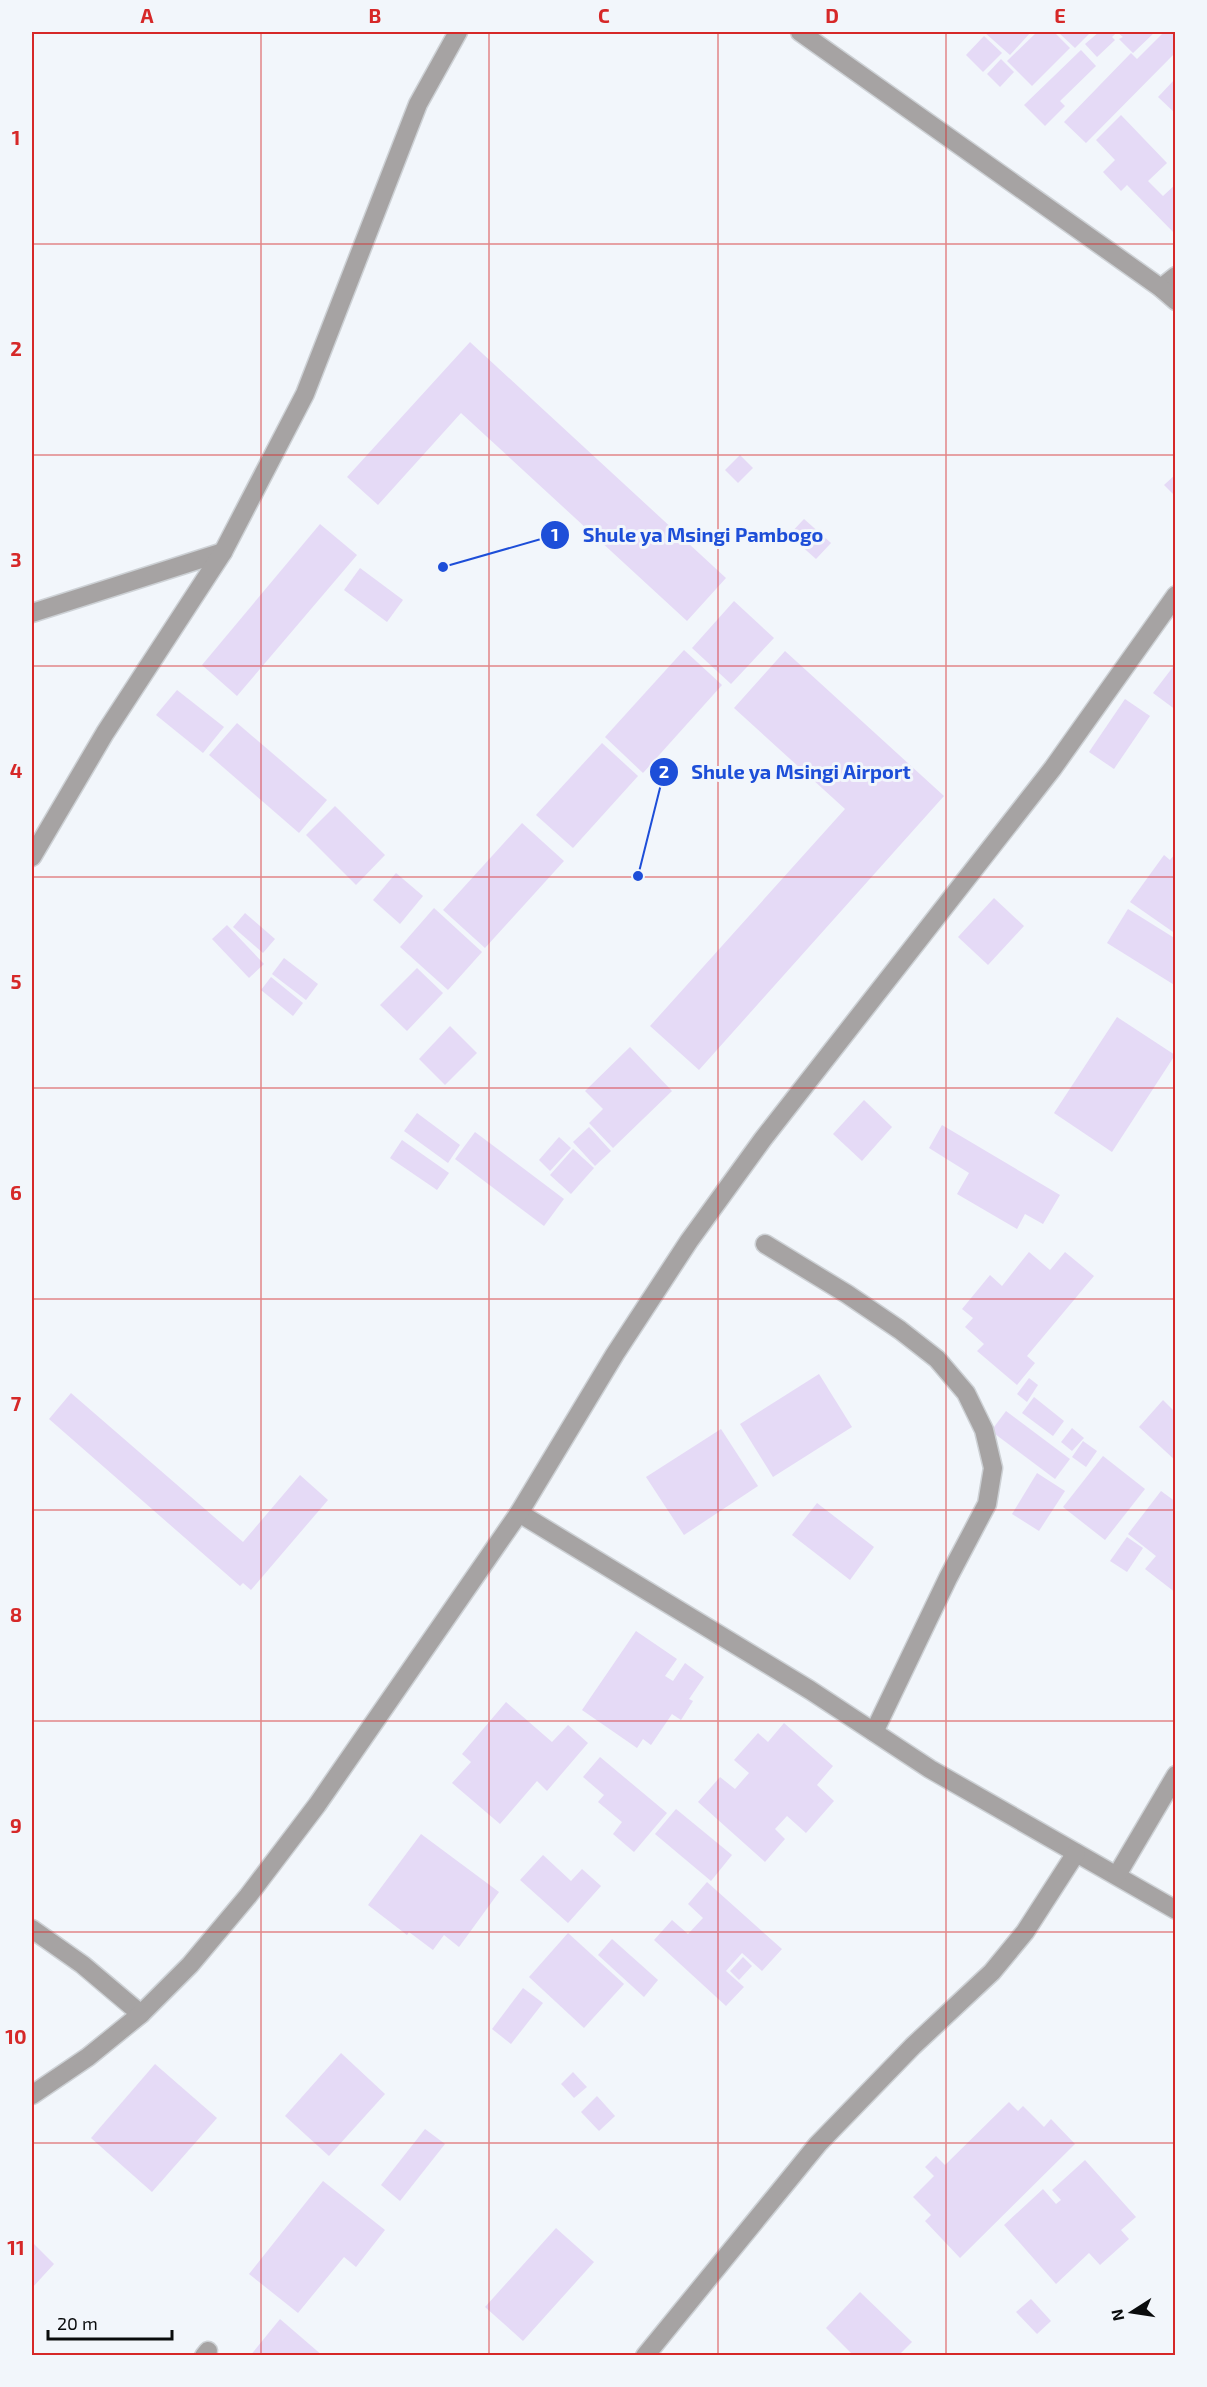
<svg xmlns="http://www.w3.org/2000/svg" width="1207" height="2387" font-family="'Exo 2',sans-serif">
<rect width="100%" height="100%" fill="#f2f6fb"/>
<g fill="#e5daf6">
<polygon points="984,32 1031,32 1010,55"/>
<polygon points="1037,32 1054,32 1070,48 1032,86 1007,61"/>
<polygon points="1058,32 1091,32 1075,48"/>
<polygon points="1099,32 1155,32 1133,53 1119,39 1123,37 1117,32 1112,37 1115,40 1097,57 1085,44"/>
<polygon points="1164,32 1176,32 1176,52 1086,143 1064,122 1131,53 1137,59"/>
<polygon points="984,36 1002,53 983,72 966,55"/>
<polygon points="1081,50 1096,66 1060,101 1065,106 1045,126 1024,105"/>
<polygon points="1001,59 1014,72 1000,87 987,74"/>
<polygon points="1176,78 1176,114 1158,97"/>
<polygon points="1121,115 1167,163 1148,181 1163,196 1176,184 1176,235 1127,185 1121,191 1103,172 1115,160 1096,140"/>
<polygon points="470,342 726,578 687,621 461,413 378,505 347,477"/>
<polygon points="740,455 753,468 738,483 725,470"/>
<polygon points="1176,474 1176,497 1164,485"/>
<polygon points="804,519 831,543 816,559 789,535"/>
<polygon points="320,524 357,555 237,696 202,665"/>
<polygon points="360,568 403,600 387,622 344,590"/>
<polygon points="734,601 774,638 731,684 692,648"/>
<polygon points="684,650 722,685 643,773 605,737"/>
<polygon points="785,651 944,796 699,1070 650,1026 845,809 734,708"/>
<polygon points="1176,663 1176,710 1153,693"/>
<polygon points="177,690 224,727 203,753 156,715"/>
<polygon points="1125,699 1150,716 1114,769 1089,752"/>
<polygon points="237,723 327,800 299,833 209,755"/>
<polygon points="602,743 638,776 573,848 536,815"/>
<polygon points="335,806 385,855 356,885 306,835"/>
<polygon points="522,823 564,861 485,948 443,910"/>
<polygon points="1176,853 1176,934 1130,902 1164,855 1170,860"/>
<polygon points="396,873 423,896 400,924 373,900"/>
<polygon points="994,898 1024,926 988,965 958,937"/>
<polygon points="434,908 482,952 448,990 400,947"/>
<polygon points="1128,909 1176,939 1176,986 1107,943"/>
<polygon points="245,913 275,939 263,953 233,927"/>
<polygon points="227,925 264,964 249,978 212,939"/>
<polygon points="284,958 318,984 306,1000 272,974"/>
<polygon points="417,968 443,993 407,1031 380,1005"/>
<polygon points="271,977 303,1003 293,1016 261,990"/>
<polygon points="1117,1017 1175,1055 1112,1152 1054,1113"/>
<polygon points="450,1026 477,1053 445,1085 419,1059"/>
<polygon points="630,1047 672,1091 613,1148 589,1123 603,1109 585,1091"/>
<polygon points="864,1100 892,1127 862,1161 833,1134"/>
<polygon points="417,1113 460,1145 448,1163 404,1131"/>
<polygon points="942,1125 1060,1195 1043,1224 1025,1214 1017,1229 957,1194 969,1173 929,1148"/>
<polygon points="589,1127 611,1151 595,1166 573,1142"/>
<polygon points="475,1132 564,1199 544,1226 455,1159"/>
<polygon points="559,1137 571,1148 550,1171 539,1160"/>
<polygon points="402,1140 449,1173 437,1190 390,1158"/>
<polygon points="573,1149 594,1168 571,1194 550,1175"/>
<polygon points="1029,1252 1050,1270 1065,1252 1094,1276 1027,1356 1035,1363 1017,1385 977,1351 984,1344 965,1327 973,1318 962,1309 990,1275 1002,1286"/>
<polygon points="819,1374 852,1427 773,1477 740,1424"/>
<polygon points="1029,1378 1038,1385 1027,1402 1017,1394"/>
<polygon points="71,1393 243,1542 300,1475 328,1500 251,1590 243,1583 240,1586 49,1419"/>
<polygon points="1034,1397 1064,1421 1053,1436 1022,1413"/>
<polygon points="1163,1400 1176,1413 1176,1461 1139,1427"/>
<polygon points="1006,1411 1070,1459 1055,1479 991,1431"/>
<polygon points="1072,1428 1084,1438 1072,1451 1061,1442"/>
<polygon points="721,1429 758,1486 684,1535 646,1477"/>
<polygon points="1083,1441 1097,1451 1086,1467 1072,1457"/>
<polygon points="1103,1456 1145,1489 1105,1540 1063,1507"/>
<polygon points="1037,1473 1065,1491 1039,1531 1012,1514"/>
<polygon points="1161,1491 1176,1502 1176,1593 1145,1569 1156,1556 1128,1534"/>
<polygon points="817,1503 874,1547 850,1580 792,1535"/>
<polygon points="1127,1537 1143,1548 1127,1572 1110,1561"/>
<polygon points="636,1631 677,1659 665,1676 673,1681 685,1663 704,1677 689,1699 693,1701 681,1720 672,1714 651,1745 643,1739 637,1748 582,1710"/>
<polygon points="506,1702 552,1742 568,1725 588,1743 547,1791 537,1781 500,1824 452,1783 471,1762 462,1754"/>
<polygon points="784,1723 833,1766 817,1785 834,1801 806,1833 787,1816 775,1829 785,1839 765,1862 698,1802 720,1777 735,1789 749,1773 734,1760 758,1733 768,1742"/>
<polygon points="600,1757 667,1813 634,1852 613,1834 622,1822 598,1802 604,1795 583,1777"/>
<polygon points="676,1809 732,1855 711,1881 655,1834"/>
<polygon points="421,1834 499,1892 459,1947 444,1935 433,1950 409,1932 407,1935 368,1905"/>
<polygon points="543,1855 571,1881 582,1869 601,1886 568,1923 520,1880"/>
<polygon points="707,1882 782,1949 762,1971 742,1953 726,1971 744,1987 726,2006 654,1940 672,1920 688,1934 703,1918 688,1904"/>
<polygon points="568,1933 624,1984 584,2028 529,1977"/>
<polygon points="612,1939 658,1980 644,1997 598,1955"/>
<polygon points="743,1957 752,1966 739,1980 730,1971"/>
<polygon points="523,1988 543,2003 511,2044 492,2029"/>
<polygon points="341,2053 385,2094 329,2156 285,2116"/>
<polygon points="155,2064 217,2118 152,2192 91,2138"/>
<polygon points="573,2072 587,2087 574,2098 561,2084"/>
<polygon points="597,2096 615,2116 599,2131 581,2112"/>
<polygon points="1009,2102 1018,2111 1023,2106 1044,2127 1051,2119 1075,2144 960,2258 925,2221 931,2215 913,2197 934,2176 925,2167 936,2156 945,2165"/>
<polygon points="425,2129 445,2144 400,2201 381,2185"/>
<polygon points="1085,2160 1136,2217 1121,2230 1129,2239 1100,2265 1089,2253 1056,2284 1004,2225 1043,2189 1056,2204 1061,2200 1052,2190"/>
<polygon points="323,2181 385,2230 356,2267 344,2257 298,2313 249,2274"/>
<polygon points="556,2228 594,2262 523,2341 485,2307"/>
<polygon points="32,2242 54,2264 32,2288"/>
<polygon points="860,2292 912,2342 898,2356 854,2356 826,2328"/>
<polygon points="1031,2299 1051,2321 1037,2334 1016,2312"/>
<polygon points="280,2319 323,2356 250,2356"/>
</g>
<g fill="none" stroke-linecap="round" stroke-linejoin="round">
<defs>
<g id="minor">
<polyline points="1161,288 1176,276"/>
<polyline points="32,613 223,552"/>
<polyline points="32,857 105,733 223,552 305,394 418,104 458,32"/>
<polyline points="765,1244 847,1294 900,1330 937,1359 966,1393 984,1430 993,1468 987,1504 948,1578 874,1732"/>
<polyline points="519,1513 810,1690 930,1769 1176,1910"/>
<polyline points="1117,1875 1176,1775"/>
<polyline points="32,1929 83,1965 141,2014"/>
<polyline points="32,2095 88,2057 141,2014 190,1965 248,1896 317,1805 519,1513 615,1354 689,1241 763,1139 1053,768 1176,595"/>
<polyline points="204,2356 208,2351"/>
<polyline points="645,2356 818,2144 913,2046 992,1972 1025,1932 1076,1853"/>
</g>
<polyline id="tertiary" points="800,32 1161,288 1176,301"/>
</defs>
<use href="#minor" stroke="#cdd1d5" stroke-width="21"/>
<use href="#tertiary" stroke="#cdd1d5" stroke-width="21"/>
<use href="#minor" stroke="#a6a3a3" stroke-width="18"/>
<use href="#tertiary" stroke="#a6a3a3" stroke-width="18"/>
</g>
<path fill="none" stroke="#d62828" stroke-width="1.5" stroke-opacity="0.55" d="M261 32V2356M489 32V2356M718 32V2356M946 32V2356M32 244H1176M32 455H1176M32 666H1176M32 877H1176M32 1088H1176M32 1299H1176M32 1510H1176M32 1721H1176M32 1932H1176M32 2143H1176"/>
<path fill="none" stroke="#1d4ed8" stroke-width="2" d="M443 567L555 535M638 876L664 772"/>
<g fill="#1d4ed8" stroke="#f2f6fb" stroke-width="2">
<circle cx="443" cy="567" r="6"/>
<circle cx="638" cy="876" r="6"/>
<circle cx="555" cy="535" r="15"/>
<circle cx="664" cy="772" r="15"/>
</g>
<g font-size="18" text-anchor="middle" font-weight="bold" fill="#fff">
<text x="555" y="541">1</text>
<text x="664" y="778">2</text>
</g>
<g font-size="20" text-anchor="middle" font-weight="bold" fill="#1d4ed8" stroke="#f2f6fb" stroke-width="6" stroke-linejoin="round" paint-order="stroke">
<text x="703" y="542">Shule ya Msingi Pambogo</text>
<text x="801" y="779">Shule ya Msingi Airport</text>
</g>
<rect width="1207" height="2387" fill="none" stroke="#f2f6fb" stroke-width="66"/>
<g transform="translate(1132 2312) rotate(258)" stroke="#f2f6fb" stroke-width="4.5" paint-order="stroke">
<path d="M0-4.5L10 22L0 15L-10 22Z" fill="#0a0c0d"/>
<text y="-9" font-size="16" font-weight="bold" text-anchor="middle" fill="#0a0c0d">N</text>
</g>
<path d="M48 2330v9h124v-9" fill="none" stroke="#0a0c0d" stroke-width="3"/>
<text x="57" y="2330" font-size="18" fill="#0a0c0d" stroke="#f2f6fb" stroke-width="4.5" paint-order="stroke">20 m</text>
<rect x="33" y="33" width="1141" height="2321" fill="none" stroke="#d62828" stroke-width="2"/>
<g font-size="20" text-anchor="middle" font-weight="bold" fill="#d62828">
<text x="147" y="23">A</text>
<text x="375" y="23">B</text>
<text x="604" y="23">C</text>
<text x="832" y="23">D</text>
<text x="1060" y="23">E</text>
<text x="16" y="145">1</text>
<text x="16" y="356">2</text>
<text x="16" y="567">3</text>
<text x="16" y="778">4</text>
<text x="16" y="989">5</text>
<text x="16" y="1200">6</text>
<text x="16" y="1411">7</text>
<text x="16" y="1622">8</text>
<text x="16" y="1833">9</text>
<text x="16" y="2044">10</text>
<text x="16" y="2255">11</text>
</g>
</svg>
